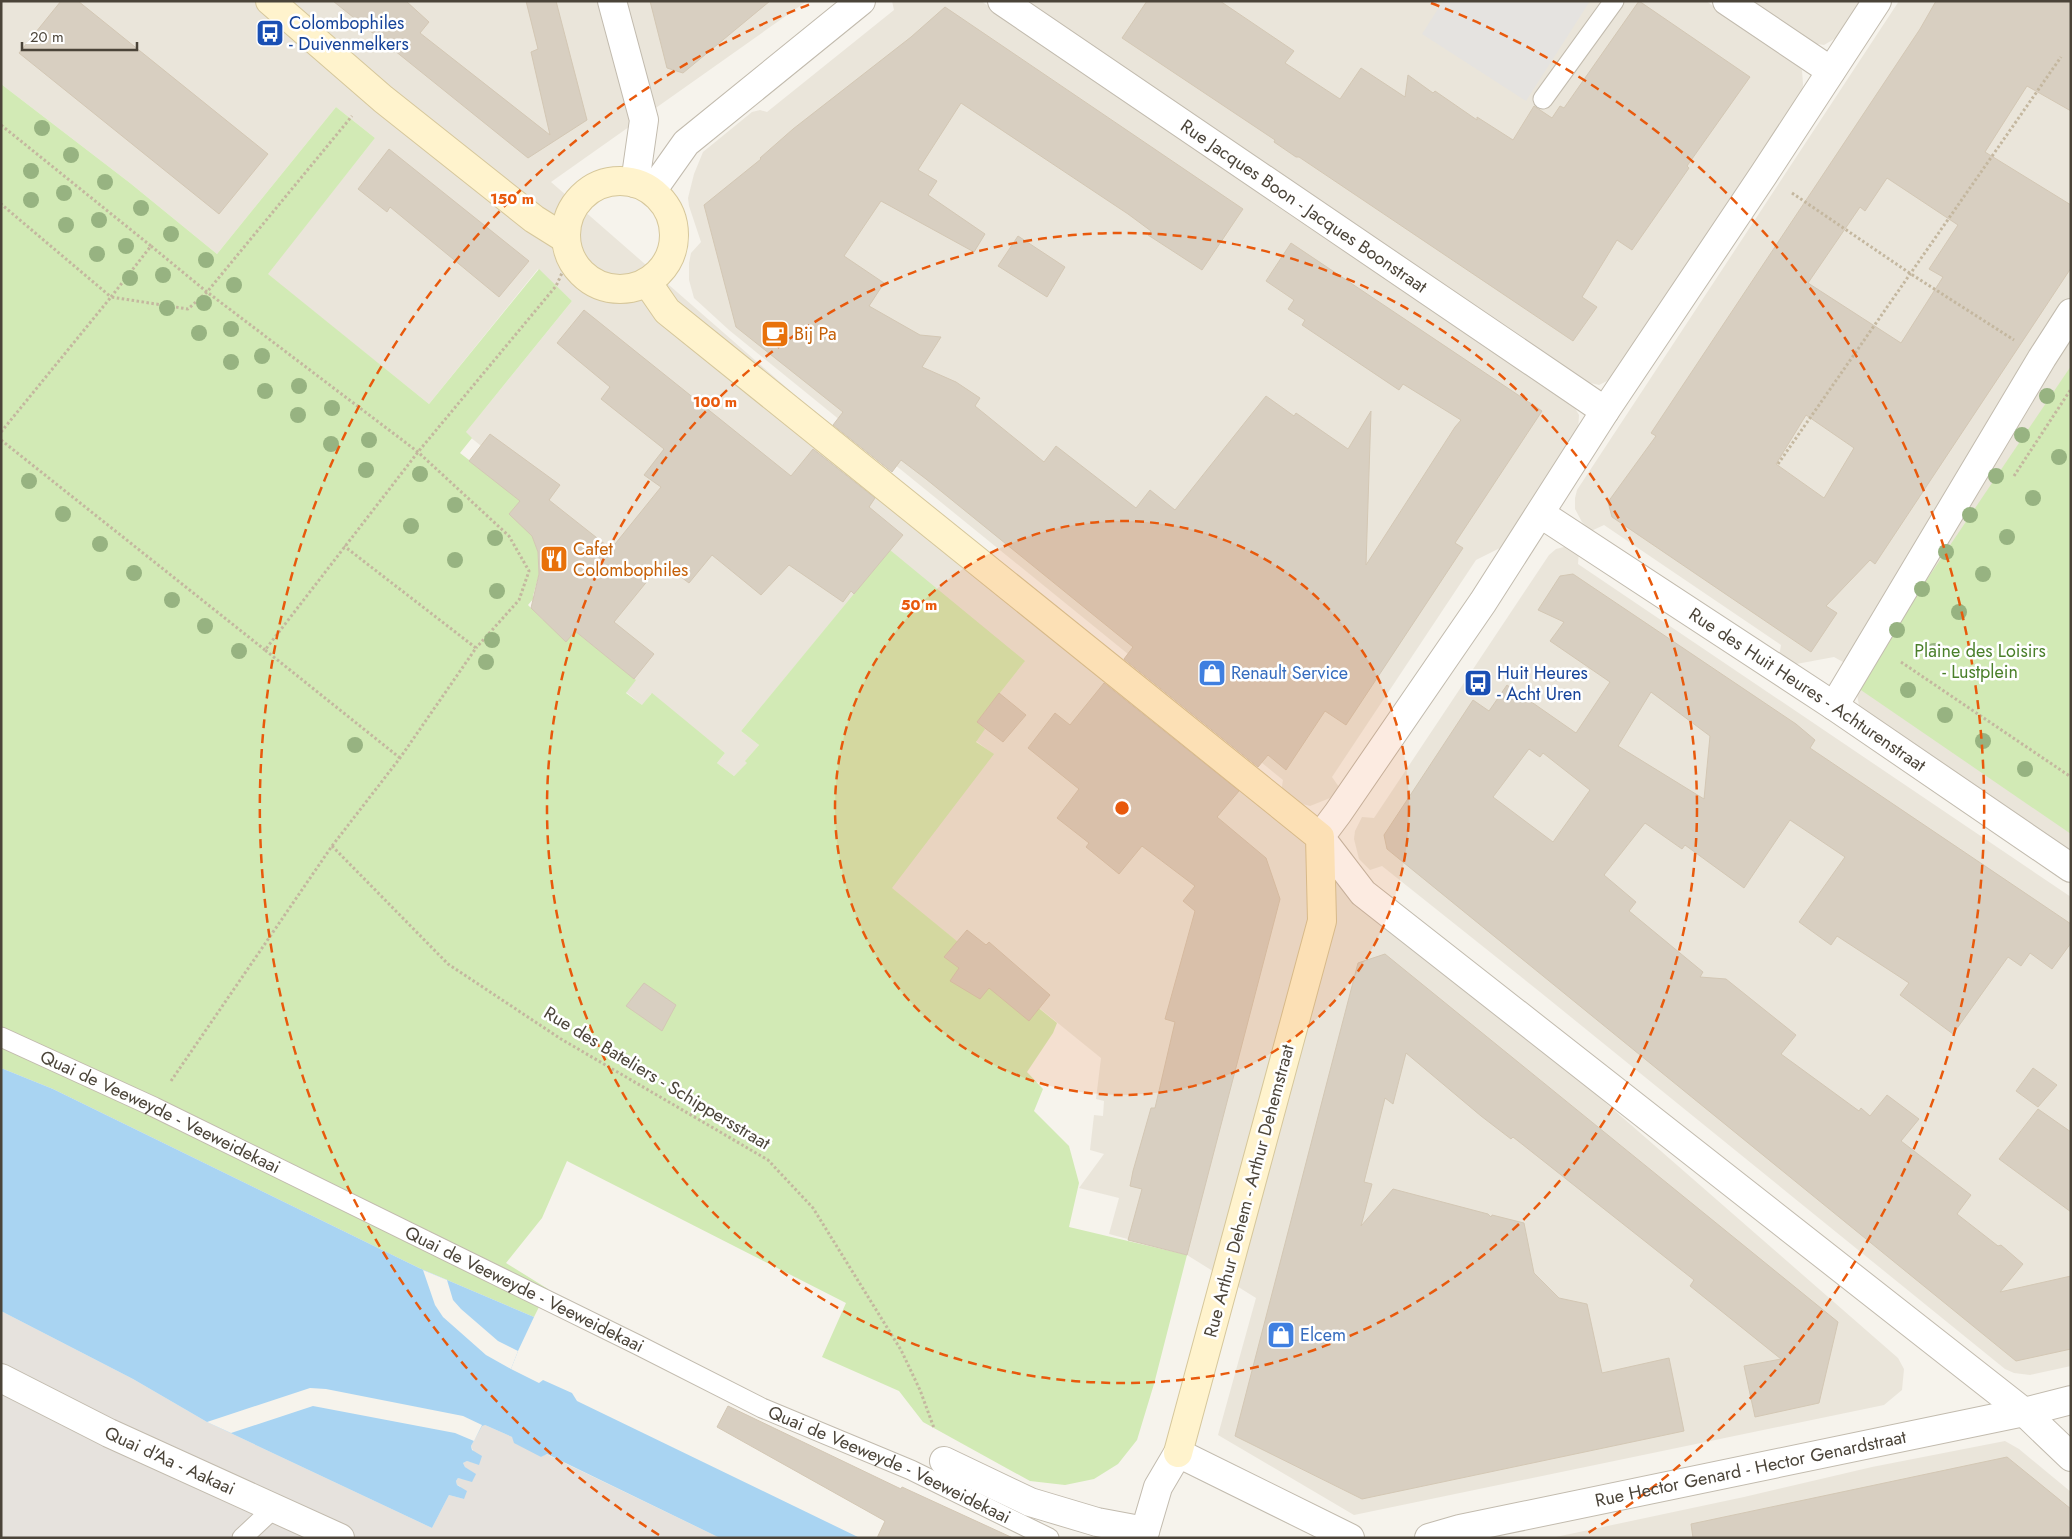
<svg xmlns="http://www.w3.org/2000/svg" width="2072" height="1539" font-family="Jost,sans-serif">
<rect width="100%" height="100%" fill="#f6f3ec"/>
<g fill="#eae5da">
<polygon points="1,1 807,1 551,182 1898,1358 1904,1369 1902,1390 1884,1405 1354,1515 1218,1435 1256,1298 1187,1255 1109,1234 1119,1198 1079,1188 1104,1154 1090,1150 1094,1115 1103,1116 1104,1101 1096,1099 1101,1058 891,888 993,754 976,741 977,722 1024,662 890,551 741,731 759,745 746,760 748,763 734,776 717,763 725,753 651,694 643,706 626,692 635,680 556,616 585,529 465,433 572,301 538,269 429,404 267,274 375,138 336,107 217,254 130,183 1,84"/>
<polygon points="892,1 981,1 1570,400 1575,408 1579,415 1578,431 1500,548 1476,560 1332,777 1339,787 1330,798 1310,806 1295,802 1281,793 1283,780 729,330 694,298 689,280 689,263 691,253 701,242 689,206 688,198 694,174 703,152 752,112 760,110 767,112 894,10"/>
<polygon points="1022,1 1706,1 1796,63 1802,70 1803,85 1802,92 1613,378 1599,385 1586,382"/>
<polygon points="1748,1 1863,1 1841,35 1824,45 1811,43"/>
<polygon points="1899,1 2071,1 2071,854 1860,711 1852,667 1834,657 1791,665 1779,657 1781,645 1604,525 1591,531 1582,522 1575,509 1575,498 1577,490"/>
<polygon points="1564,547 1572,547 1579,551 1578,564 2071,897 2071,1366 2030,1375 2014,1373 2005,1369 1540,992 1382,866 1370,870 1359,859 1354,839 1355,831 1362,817 1374,818 1549,555 1556,549"/>
<polygon points="2005,1441 2019,1449 2071,1492 2071,1538 1551,1538 1744,1497 1872,1467"/>
</g>
<polygon fill="#e6e2dd" points="1,1311 133,1379 207,1422 432,1528 449,1495 464,1499 460,1486 457,1485 456,1481 458,1478 462,1479 475,1474 465,1467 463,1463 467,1461 479,1464 471,1446 482,1425 485,1425 512,1437 541,1457 546,1454 720,1538 1,1538"/>
<g fill="#d2eab5">
<polygon points="1,84 130,183 217,254 336,107 375,138 268,274 429,404 539,269 572,301 466,432 472,438 460,453 521,500 538,552 539,574 533,596 534,598 528,605 543,620 556,616 636,680 626,693 642,705 652,693 725,753 717,763 734,776 747,763 745,761 759,745 741,731 890,550 1025,661 977,722 985,729 976,742 994,754 892,888 1057,1023 1053,1033 1027,1072 1043,1089 1034,1111 1069,1146 1079,1183 1069,1227 1187,1255 1154,1384 1137,1440 1118,1464 1094,1479 1065,1485 1030,1481 923,1422 899,1391 822,1357 846,1303 567,1161 542,1218 506,1263 548,1289 534,1317 419,1268 53,1089 1,1068"/>
<polygon points="2071,366 2071,834 1855,686"/>
</g>
<polygon fill="#e5e3e0" points="1443,1 1590,1 1526,101 1422,34"/>
<polygon fill="#a9d4f2" points="1,1068 53,1089 419,1268 534,1317 518,1351 511,1369 539,1383 543,1380 572,1393 577,1401 860,1538 720,1538 547,1454 541,1457 514,1443 512,1437 485,1425 482,1426 471,1446 472,1450 482,1456 479,1465 467,1461 463,1463 465,1467 476,1474 472,1482 458,1478 456,1481 457,1485 467,1491 464,1499 449,1495 432,1528 207,1422 133,1379 1,1311"/>
<g fill="#f6f3ec">
<polygon points="423,1270 447,1280 453,1300 461,1309 498,1341 518,1351 511,1369 486,1355 443,1317 435,1305"/>
<polygon points="310,1388 326,1389 463,1416 482,1425 474,1441 455,1433 313,1406 231,1433 207,1422"/>
</g>
<g fill="#d8cfc1" stroke="#d3c7b4" fill-rule="evenodd">
<polygon points="61,1 78,1 268,154 219,214 19,53"/>
<polygon points="333,1 406,1 429,22 420,33 550,135 531,52 538,49 526,1 556,1 587,120 528,158"/>
<polygon points="650,1 770,1 683,73 667,68"/>
<polygon points="1147,1 1220,1 1294,51 1285,63 1340,99 1361,68 1405,97 1408,75 1433,93 1435,91 1477,120 1477,117 1513,140 1534,106 1552,118 1560,106 1564,108 1639,1 1750,77 1687,166 1689,168 1632,250 1617,240 1582,297 1597,307 1573,341 1299,157 1296,157 1274,142 1275,140 1122,38"/>
<path d="M1936 1H2071V111L2027 86 1985 152 2071 205V268L1875 564 1870 560 1826 606 1837 613 1811 652 1612 517 1608 502 1656 436 1651 433 1920 29ZM1887 178 1958 225 1929 269 1943 277 1901 343 1808 283 1860 207 1865 211ZM1806 415 1854 448 1824 498 1776 464Z"/>
<polygon points="945,7 1243,209 1202,270 1148,235 1151,231 1128,214 961,103 918,170 937,181 928,195 985,234 974,252 881,201 844,256 884,283 869,306 920,335 941,337 922,367 956,382 980,398 975,406 1044,462 1056,446 1136,508 1150,490 1175,510 1266,396 1294,416 1296,413 1348,449 1371,411 1366,565 1455,427 1461,420 1403,384 1399,390 1302,325 1305,320 1288,309 1294,300 1266,281 1291,243 1542,411 1455,543 1463,548 1346,725 1325,711 1286,770 1268,755 1258,767 1124,659 1133,647 926,479 901,460 892,472 833,425 843,412 736,327 704,205 761,159 760,158 793,129 911,37"/>
<polygon points="389,149 529,261 499,297 390,207 387,212 358,189"/>
<polygon points="1018,236 1065,267 1047,297 998,266"/>
<polygon points="584,310 791,476 813,449 875,498 869,507 903,535 854,594 851,591 843,602 789,565 761,595 712,555 689,583 662,563 614,622 654,654 634,679 575,631 566,642 531,608 539,574 538,552 532,536 509,514 520,501 469,461 490,434 560,485 549,500 611,549 661,487 644,475 664,449 601,399 610,387 557,343"/>
<path d="M1573 574 1796 724 1815 740 1810 748 2071 924V943L2052 969 2030 953 2021 966 2008 957 1953 1034 1900 995 1909 983 1837 936 1831 945 1799 922 1845 857 1790 820 1744 888 1685 845 1682 849 1645 823 1604 875 1636 902 1629 911 1703 972 1700 977 1726 979 1796 1035 1781 1054 1859 1111 1861 1108 1870 1116 1887 1095 1919 1119 1901 1141 1971 1195 1957 1214 1998 1246 2001 1245 2023 1264 2000 1292 2071 1276V1349L2016 1361 1387 849 1384 835 1473 700 1489 711 1507 685 1576 733 1610 682 1550 641 1564 622 1538 610 1560 576ZM1651 692 1710 736 1704 799 1618 746ZM1529 749 1540 757 1543 753 1590 790 1553 842 1493 797Z"/>
<polygon points="1104,683 1239,791 1217,817 1266,858 1280,899 1187,1255 1128,1240 1142,1189 1130,1186 1133,1171 1151,1108 1155,1108 1175,1022 1165,1019 1195,911 1183,901 1195,886 1142,846 1119,874 1086,847 1089,843 1057,818 1079,789 1028,748 1055,713 1070,725"/>
<polygon points="999,693 1026,715 1003,742 977,722"/>
<polygon points="967,930 986,945 989,942 1050,995 1029,1021 989,988 980,999 950,981 959,968 944,957"/>
<polygon points="1385,954 1838,1322 1819,1403 1755,1417 1744,1366 1781,1359 1690,1286 1694,1280 1513,1137 1511,1139 1481,1116 1406,1053 1393,1104 1385,1098 1364,1182 1372,1184 1361,1226 1393,1189 1488,1214 1491,1217 1492,1215 1524,1223 1534,1273 1559,1298 1587,1304 1602,1373 1669,1358 1684,1431 1362,1499 1235,1436 1358,963"/>
<polygon points="644,983 676,1005 662,1031 626,1006"/>
<polygon points="2033,1068 2057,1085 2038,1107 2016,1091"/>
<polygon points="2038,1109 2071,1132 2071,1212 1999,1159"/>
<polygon points="728,1406 901,1489 902,1487 1013,1538 877,1538 885,1521 717,1427"/>
<polygon points="2007,1457 2071,1509 2071,1538 1693,1538 1691,1524"/>
</g>
<g fill="none" stroke-linecap="round" stroke-linejoin="round">
<defs>
<g id="lane">
<polyline points="1543,99 1614,1"/>
<path id="s1" d="M1 1037 154 1107 638 1345 762 1408 911 1470 1049 1538"/>
<polyline points="242,1538 274,1508"/>
</g>
<g id="street">
<polyline points="612,1 644,120 635,183"/>
<path id="s2" d="M1002 1 1605 411"/>
<polyline points="1727,1 1831,71"/>
<polyline points="1877,1 1764,174 1605,411 1483,602 1338,813 1320,837 1363,893 2024,1412 2071,1457"/>
<polyline points="652,191 686,143 861,1"/>
<path id="s3" d="M1541 514 1834 706 2071 868"/>
<polyline points="1834,706 2042,358 2071,313"/>
<path id="s4" d="M1 1378 109 1433 340 1538"/>
<polyline points="944,1461 1030,1502 1097,1522 1145,1531"/>
<polyline points="1143,1538 1158,1487 1178,1453 1350,1538"/>
<path id="s5" d="M1429 1538 1460 1529 2024 1412 2071 1400"/>
</g>
<g id="secondary">
<polyline points="270,1 383,99 534,219 566,239"/>
<circle cx="620" cy="235" r="54"/>
<polyline points="647,282 667,311 1320,837 1322,921 1178,1453"/>
</g>
</defs>
<use href="#lane" stroke="#c2bbae" stroke-width="21"/>
<use href="#street" stroke="#c2bbae" stroke-width="30"/>
<use href="#secondary" stroke="#d6c79b" stroke-width="30"/>
<g stroke="#c4b79f" stroke-width="3" stroke-dasharray="2.5 2.5" stroke-linecap="butt">
<polyline points="1,125 151,246 111,297 1,204"/>
<polyline points="1792,193 1911,274 2014,340"/>
<polyline points="151,246 207,292 418,452 509,536 529,571 519,600 476,648"/>
<polyline points="1,432 111,297 188,309 207,292 352,116"/>
<polyline points="1,440 265,650"/>
<polyline points="1778,464 2061,57"/>
<polyline points="2014,476 2071,389"/>
<polyline points="1901,662 2071,777"/>
<polyline points="400,758 265,650 418,452 556,286 562,273"/>
<polyline points="332,846 448,964 561,1039 768,1160 813,1208 901,1350 920,1390 934,1428"/>
<polyline points="171,1081 332,846 400,758 476,648 344,546"/>
</g>
<use href="#lane" stroke="#fff" stroke-width="19"/>
<use href="#street" stroke="#fff" stroke-width="28"/>
<use href="#secondary" stroke="#fff3cd" stroke-width="28"/>
</g>
<g fill="#97b381">
<circle cx="42" cy="128" r="8"/>
<circle cx="71" cy="155" r="8"/>
<circle cx="31" cy="171" r="8"/>
<circle cx="105" cy="182" r="8"/>
<circle cx="64" cy="193" r="8"/>
<circle cx="31" cy="200" r="8"/>
<circle cx="141" cy="208" r="8"/>
<circle cx="99" cy="220" r="8"/>
<circle cx="66" cy="225" r="8"/>
<circle cx="171" cy="234" r="8"/>
<circle cx="126" cy="246" r="8"/>
<circle cx="97" cy="254" r="8"/>
<circle cx="206" cy="260" r="8"/>
<circle cx="163" cy="275" r="8"/>
<circle cx="130" cy="278" r="8"/>
<circle cx="234" cy="285" r="8"/>
<circle cx="204" cy="303" r="8"/>
<circle cx="167" cy="308" r="8"/>
<circle cx="231" cy="329" r="8"/>
<circle cx="199" cy="333" r="8"/>
<circle cx="262" cy="356" r="8"/>
<circle cx="231" cy="362" r="8"/>
<circle cx="299" cy="386" r="8"/>
<circle cx="265" cy="391" r="8"/>
<circle cx="2047" cy="396" r="8"/>
<circle cx="332" cy="408" r="8"/>
<circle cx="298" cy="415" r="8"/>
<circle cx="2022" cy="435" r="8"/>
<circle cx="369" cy="440" r="8"/>
<circle cx="331" cy="444" r="8"/>
<circle cx="2059" cy="457" r="8"/>
<circle cx="366" cy="470" r="8"/>
<circle cx="420" cy="474" r="8"/>
<circle cx="1996" cy="476" r="8"/>
<circle cx="29" cy="481" r="8"/>
<circle cx="2033" cy="498" r="8"/>
<circle cx="455" cy="505" r="8"/>
<circle cx="63" cy="514" r="8"/>
<circle cx="1970" cy="515" r="8"/>
<circle cx="411" cy="526" r="8"/>
<circle cx="2007" cy="537" r="8"/>
<circle cx="495" cy="538" r="8"/>
<circle cx="100" cy="544" r="8"/>
<circle cx="1946" cy="552" r="8"/>
<circle cx="455" cy="560" r="8"/>
<circle cx="134" cy="573" r="8"/>
<circle cx="1983" cy="574" r="8"/>
<circle cx="1922" cy="589" r="8"/>
<circle cx="497" cy="591" r="8"/>
<circle cx="172" cy="600" r="8"/>
<circle cx="1959" cy="612" r="8"/>
<circle cx="205" cy="626" r="8"/>
<circle cx="1897" cy="630" r="8"/>
<circle cx="492" cy="640" r="8"/>
<circle cx="239" cy="651" r="8"/>
<circle cx="1934" cy="651" r="8"/>
<circle cx="486" cy="662" r="8"/>
<circle cx="1908" cy="690" r="8"/>
<circle cx="1945" cy="715" r="8"/>
<circle cx="1983" cy="741" r="8"/>
<circle cx="355" cy="745" r="8"/>
<circle cx="2025" cy="769" r="8"/>
</g>
<circle cx="1122" cy="808" r="287" fill="#e8590c" fill-opacity=".12"/>
<g fill="none" stroke="#e8590c" stroke-width="2.5" stroke-dasharray="9 6">
<circle cx="1122" cy="808" r="287"/>
<circle cx="1122" cy="808" r="575"/>
<path d="M659 1535A862 862 0 0 1 813 3M1431 3A862 862 0 0 1 1585 1535"/>
</g>
<defs>
<symbol id="bus-square" viewBox="-11 -11 22 22"><rect x="-9" y="-9" width="18" height="18" rx="4" fill="#1a4fb4" stroke="#fff"/><path d="M-5-6H5V4H4V6H2V4H-2V6H-4V4H-5ZM-3.5-4V0h7V-4ZM-3.5 1.2v1.5H-2V1.2ZM2 1.2v1.5H3.5V1.2Z" fill="#fff"/></symbol>
<symbol id="cafe-square" viewBox="-11 -11 22 22"><rect x="-9" y="-9" width="18" height="18" rx="4" fill="#e8710a" stroke="#fff"/><path d="M-5.5-4.5H6V0H3Q3 3.5 0 3.5H-2.5Q-5.5 3.5-5.5 0ZM3-3.2v2h1.7v-2ZM-6 4.5H4V6H-6Z" fill="#fff"/></symbol>
<symbol id="restaurant-square" viewBox="-11 -11 22 22"><rect x="-9" y="-9" width="18" height="18" rx="4" fill="#e8710a" stroke="#fff"/><path d="M-5-6h1v4h1v-4h1v4h1v-4h1v5L-1.5 .5V6h-2V.5L-5-1ZM5-6V6H3V1.5H1.5Q1.5-4 5-6Z" fill="#fff"/></symbol>
<symbol id="shop-square" viewBox="-11 -11 22 22"><rect x="-9" y="-9" width="18" height="18" rx="4" fill="#3f7fe0" stroke="#fff"/><path d="M-5-2.5h2.3a2.7 3.5 0 0 1 5.4 0H5L5.5 6h-11ZM-1.5-2.5h3a1.5 2.3 0 0 0-3 0Z" fill="#fff"/></symbol>
</defs>
<g fill-rule="evenodd">
<use href="#bus-square" x="254" y="17" width="32" height="32"/>
<use href="#cafe-square" x="759" y="318" width="32" height="32"/>
<use href="#restaurant-square" x="538" y="543" width="32" height="32"/>
<use href="#shop-square" x="1196" y="657" width="32" height="32"/>
<use href="#bus-square" x="1462" y="667" width="32" height="32"/>
<use href="#shop-square" x="1265" y="1319" width="32" height="32"/>
</g>
<g text-anchor="middle" dominant-baseline="central" stroke-width="5" stroke-linejoin="round" paint-order="stroke">
<g font-size="18" fill="#164399" stroke="#fff" text-anchor="start">
<text x="289" y="23">Colombophiles<tspan x="289" dy="21">- Duivenmelkers</tspan></text>
<text x="1497" y="673">Huit Heures<tspan x="1497" dy="21">- Acht Uren</tspan></text>
</g>
<g font-size="18" fill="#4b4439" stroke="#fff">
<text stroke="none"><textPath href="#s2" startOffset="365">Rue Jacques Boon - Jacques Boonstraat</textPath></text>
<text stroke="none"><textPath href="#s3" startOffset="319">Rue des Huit Heures - Achturenstraat</textPath></text>
<text transform="translate(657 1078) rotate(31)">Rue des Bateliers - Schippersstraat</text>
<text stroke="none"><textPath href="#s1" startOffset="176">Quai de Veeweyde - Veeweidekaai</textPath></text>
<text transform="translate(1249 1191) rotate(-75)">Rue Arthur Dehem - Arthur Dehemstraat</text>
<text stroke="none"><textPath href="#s1" startOffset="581">Quai de Veeweyde - Veeweidekaai</textPath></text>
<text stroke="none"><textPath href="#s4" startOffset="188">Quai d'Aa - Aakaai</textPath></text>
<text stroke="none"><textPath href="#s1" startOffset="986">Quai de Veeweyde - Veeweidekaai</textPath></text>
<text stroke="none"><textPath href="#s5" startOffset="329">Rue Hector Genard - Hector Genardstraat</textPath></text>
</g>
<g font-size="18" fill="#c56008" stroke="#fff" text-anchor="start">
<text x="794" y="334">Bij Pa</text>
<text x="573" y="549">Cafet<tspan x="573" dy="21">Colombophiles</tspan></text>
</g>
<g font-size="18" fill="#4a7f2a" stroke="#fff">
<text x="1980" y="651">Plaine des Loisirs<tspan x="1980" dy="21">- Lustplein</tspan></text>
</g>
<g font-size="18" fill="#366cbe" stroke="#fff" text-anchor="start">
<text x="1231" y="673">Renault Service</text>
<text x="1300" y="1335">Elcem</text>
</g>
</g>
<circle cx="1122" cy="808" r="8" fill="#e8590c" stroke="#fff" stroke-width="2.5"/>
<g font-size="15" text-anchor="middle" font-weight="bold" fill="#e8590c" stroke="#fff" stroke-width="5" stroke-linejoin="round" paint-order="stroke">
<text x="512" y="204">150 m</text>
<text x="715" y="407">100 m</text>
<text x="919" y="610">50 m</text>
</g>
<rect width="2072" height="1539" fill="none" stroke="#4b4439" stroke-width="5"/>
<path d="M22 42v8h115v-8" fill="none" stroke="#4b4439" stroke-width="2.5"/>
<text x="30" y="42" font-size="15" fill="#4b4439" stroke="#ffffff" stroke-width="4" paint-order="stroke">20 m</text>
</svg>
